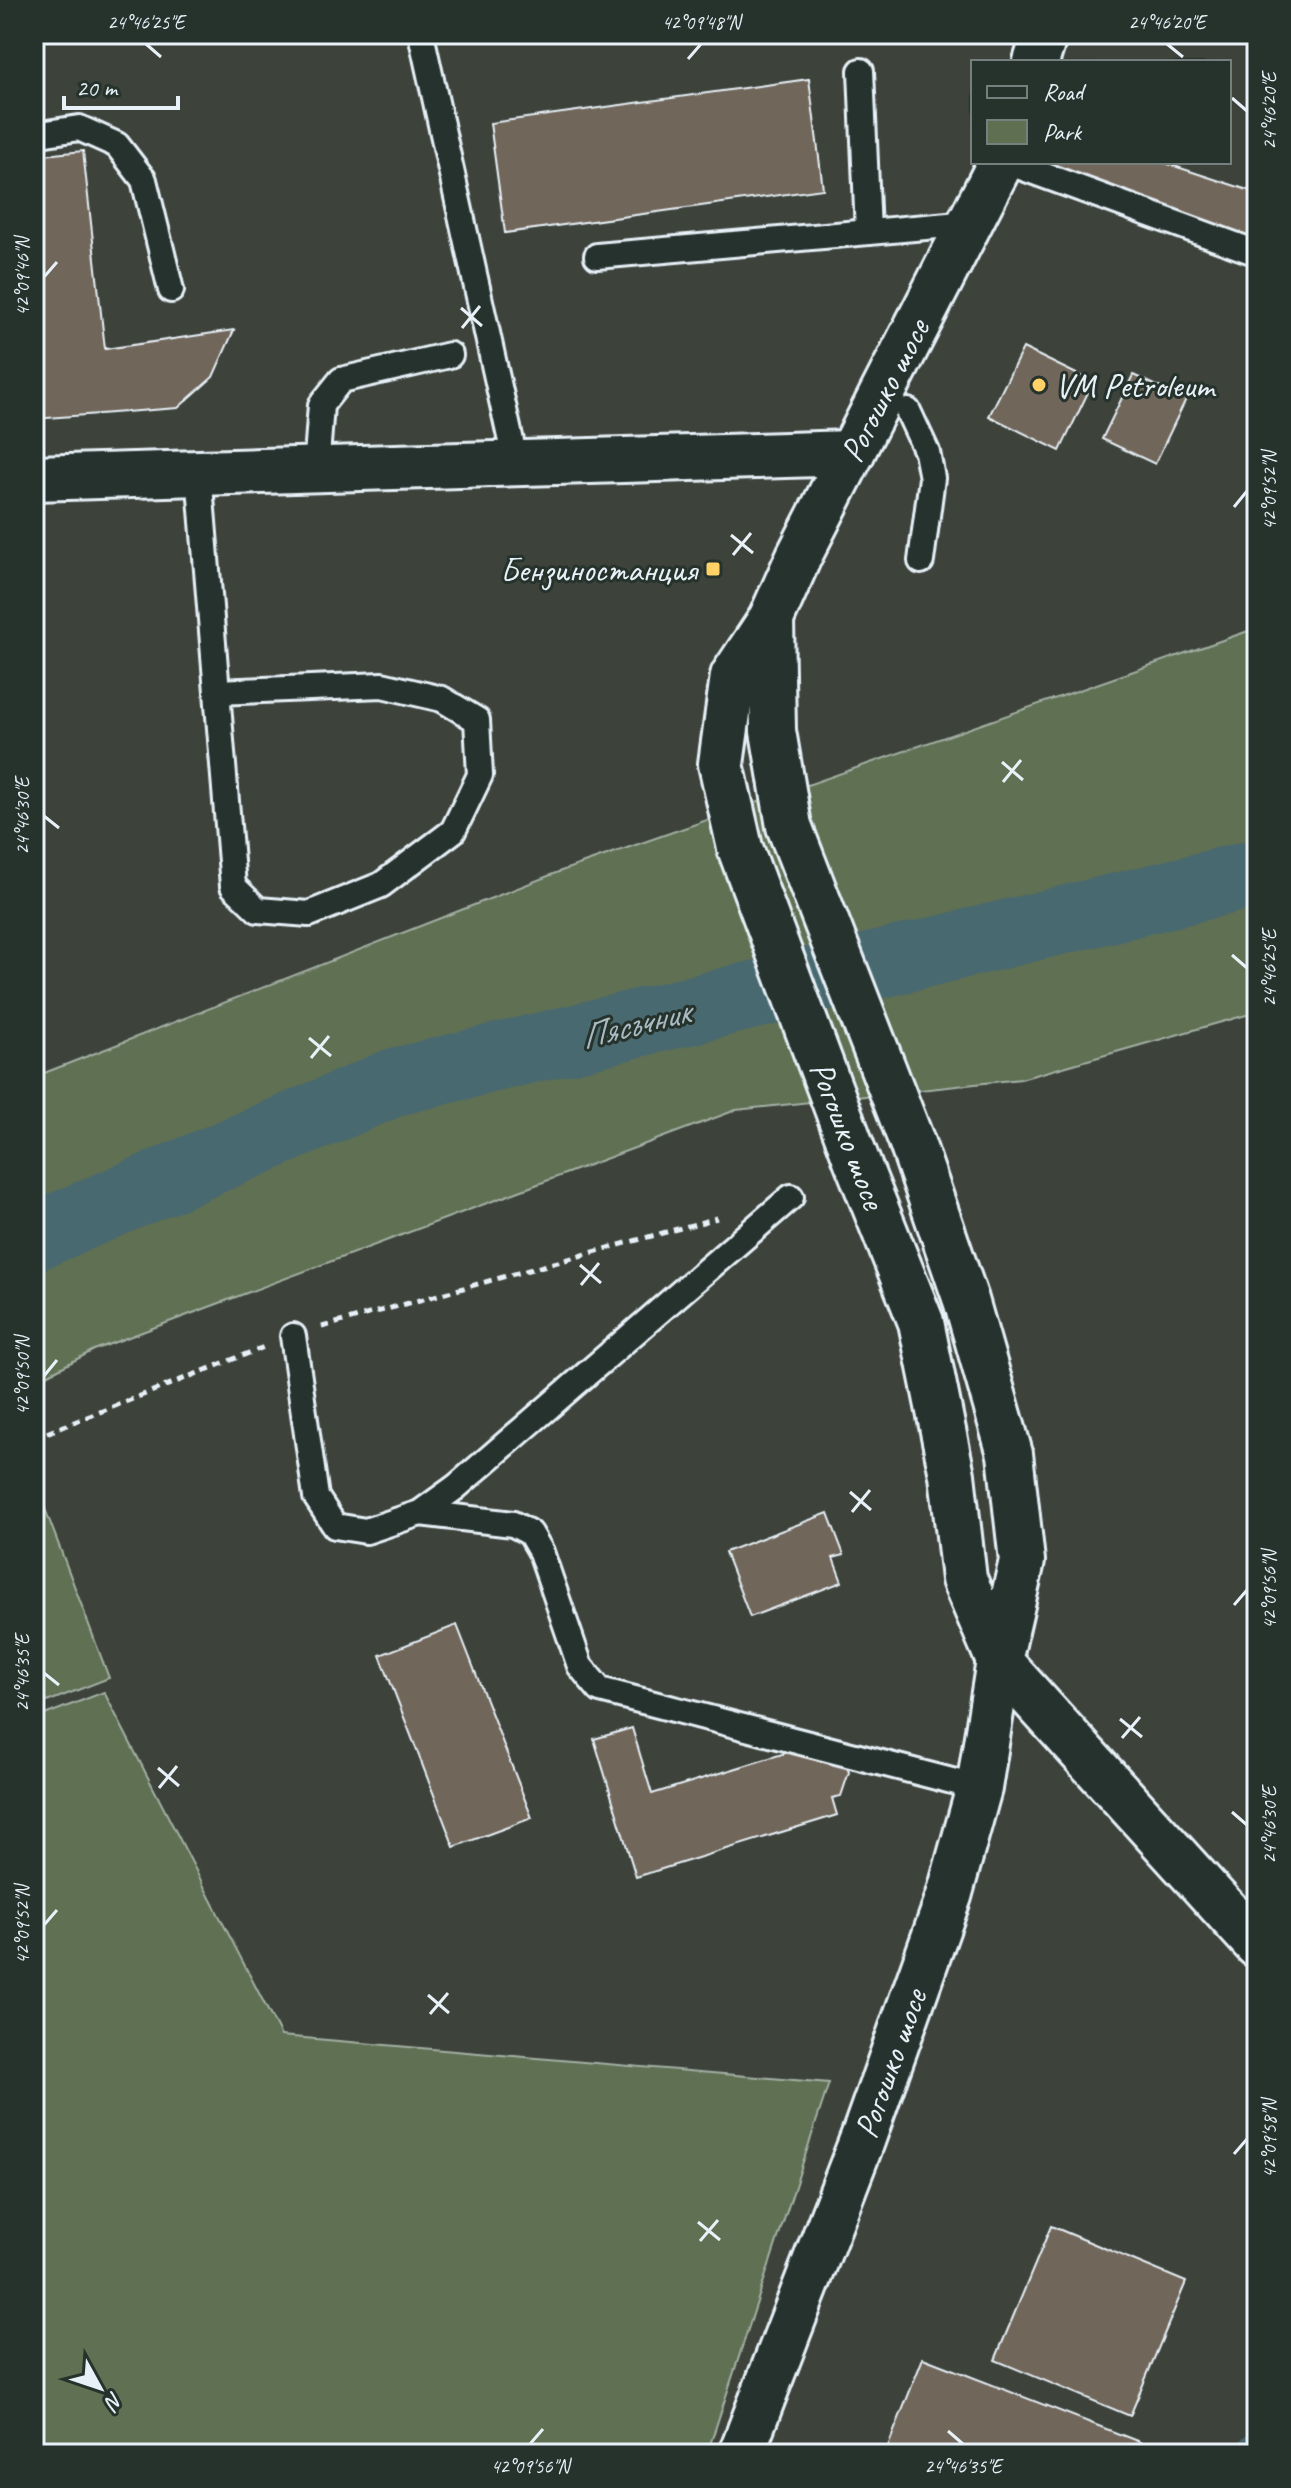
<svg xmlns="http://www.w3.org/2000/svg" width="1291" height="2488" font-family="Caveat,sans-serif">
<rect width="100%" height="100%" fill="#26332d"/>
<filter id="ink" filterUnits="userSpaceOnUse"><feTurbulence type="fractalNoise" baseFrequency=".0125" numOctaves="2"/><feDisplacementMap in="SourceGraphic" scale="16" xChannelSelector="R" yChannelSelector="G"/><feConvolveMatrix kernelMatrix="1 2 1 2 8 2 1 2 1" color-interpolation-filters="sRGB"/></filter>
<g filter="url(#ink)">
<g fill="#3c423a" fill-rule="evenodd">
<path d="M34 34H1257V628L561 871 34 1077ZM973 62H1229V162H973Z"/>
<polygon points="1257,1012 1257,2454 707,2454 828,2083 281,2036 104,1693 34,1719 34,1382 94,1350 736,1110 1021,1079"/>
</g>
<g fill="#5f7052" stroke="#a4b0a5" stroke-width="2">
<polygon points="1257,628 1257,1012 1021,1079 736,1110 94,1350 34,1382 34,1077 561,871"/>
<polygon points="41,1498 109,1678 34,1707 34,1501"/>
<polygon points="104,1692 281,2036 829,2083 707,2454 34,2454 34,1719"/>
</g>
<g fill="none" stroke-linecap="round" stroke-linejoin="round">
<polyline stroke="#4a6970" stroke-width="40" points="1257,2454 1257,2453"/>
<polyline stroke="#4a6970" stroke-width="68" points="34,1237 395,1082 1257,873"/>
</g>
<g fill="#71665a" stroke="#e8f1f8" stroke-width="2">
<polygon points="809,79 823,189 505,233 490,123"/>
<polygon points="83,151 105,349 234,330 213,377 178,408 34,419 34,156"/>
<polygon points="1038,162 1162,162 1257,193 1257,244"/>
<polygon points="1023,348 1093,382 1060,451 989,416"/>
<polygon points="1133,375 1186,399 1155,464 1102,439"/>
<polygon points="828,1513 844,1555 833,1558 842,1582 750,1617 725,1552"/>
<polygon points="457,1625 532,1818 454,1847 380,1655"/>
<polygon points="632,1728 652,1794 802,1748 804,1757 816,1753 844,1761 849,1772 841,1796 832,1798 837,1815 636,1877 594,1739"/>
<polygon points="1051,2226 1186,2282 1130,2416 995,2360"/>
<polygon points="923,2358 1140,2442 1135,2454 885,2454"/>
</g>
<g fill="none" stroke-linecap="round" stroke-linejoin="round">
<defs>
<g id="lane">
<polyline points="421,34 516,464"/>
<polyline points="861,71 868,232"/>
<polyline points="34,135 79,128 117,145 144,180 171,290"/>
<polyline points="1007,162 1257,253"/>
<polyline points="597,256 971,223"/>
<polyline points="908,411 927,452 932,478 921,561"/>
<polyline points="316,470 321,405 341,380 450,355"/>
<polyline points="199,473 233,886 258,910 309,914 381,885 453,831 480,775 477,720 442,699 382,685 217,692"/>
<polyline points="293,1336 316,1497 335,1526 366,1531 420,1513 456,1487 791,1197"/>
<polyline points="420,1513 513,1524 530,1533 541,1552 580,1666 600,1690 979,1788"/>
</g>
<g id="street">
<polyline points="34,478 852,453"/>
<polyline points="999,1661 1257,1945"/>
</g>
<g id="secondary">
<polyline points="1036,62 1045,34"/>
<path id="s1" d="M999 1661 964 1579 952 1475 921 1322 856 1159 740 848 721 764 733 676 771 619 799 556 1001 162"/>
<path id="s2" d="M741 2454 863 2138 949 1896 979 1788 999 1661 1022 1561 1010 1454 966 1300 911 1140 789 826 773 731 771 619"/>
</g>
</defs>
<use href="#lane" stroke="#e8f1f8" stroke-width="30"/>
<use href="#street" stroke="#e8f1f8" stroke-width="50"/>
<use href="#secondary" stroke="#e8f1f8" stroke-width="50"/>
<g stroke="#e8f1f8" stroke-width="5" stroke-dasharray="8 6" stroke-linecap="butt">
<polyline points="322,1327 717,1218"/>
<polyline points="34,1438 264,1347"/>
</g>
<use href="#lane" stroke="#26332d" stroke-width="24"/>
<use href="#street" stroke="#26332d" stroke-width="44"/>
<use href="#secondary" stroke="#26332d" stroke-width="44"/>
</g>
</g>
<path fill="none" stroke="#e8f1f8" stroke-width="3" d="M146 44 161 57M1167 44 1183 57M688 59 701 44M1232 98 1247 111M44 277 57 262M461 308 482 326M462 328 480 306M1234 507 1247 491M731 535 753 553M733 555 751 533M1002 762 1023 780M1003 782 1021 760M44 816 59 828M1232 955 1247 968M309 1038 331 1056M311 1058 329 1036M580 1265 601 1283M581 1285 599 1263M44 1376 57 1360M850 1492 871 1510M852 1512 870 1490M1234 1605 1247 1590M44 1673 59 1685M1120 1719 1142 1737M1122 1738 1140 1717M158 1768 179 1786M159 1788 177 1766M1232 1812 1247 1825M44 1925 57 1910M428 1995 449 2013M430 2014 448 1993M1234 2154 1247 2139M698 2222 720 2240M700 2241 718 2220M948 2431 963 2444M530 2444 543 2429"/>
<g fill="#ffd166" stroke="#26332d" stroke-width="3">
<circle cx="1039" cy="385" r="8"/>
<rect x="705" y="561" width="16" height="16" rx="4"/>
</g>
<g text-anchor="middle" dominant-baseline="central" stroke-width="6" stroke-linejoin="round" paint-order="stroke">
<g font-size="34" fill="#e8f1f8" stroke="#26332d" text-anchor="start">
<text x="1055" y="385">VM Petroleum</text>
<text x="697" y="569" text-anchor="end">Бензиностанция</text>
</g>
<g font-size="34" fill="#e8f1f8" stroke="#26332d">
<text stroke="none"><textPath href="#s1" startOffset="1356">Рогошко шосе</textPath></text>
<text transform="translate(848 1135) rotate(69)">Рогошко шосе</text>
<text stroke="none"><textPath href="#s2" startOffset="418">Рогошко шосе</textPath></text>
</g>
<g font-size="36" font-style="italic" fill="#a9bbc2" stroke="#26332d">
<text transform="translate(635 1024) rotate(-14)">Пясъчник</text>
</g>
</g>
<rect width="1291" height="2488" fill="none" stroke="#26332d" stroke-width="88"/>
<rect x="971" y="60" width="260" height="104" fill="#26332d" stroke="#747f7e" stroke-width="2"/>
<rect x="987" y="86" width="40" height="12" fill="#26332d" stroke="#747f7e" stroke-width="2"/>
<text x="1043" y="100" font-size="24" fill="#e8f1f8">Road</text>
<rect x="987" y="120" width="40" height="24" fill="#5f7052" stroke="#747f7e" stroke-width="2"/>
<text x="1043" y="140" font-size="24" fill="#e8f1f8">Park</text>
<g transform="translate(100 2388) rotate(130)" stroke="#26332d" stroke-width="6" paint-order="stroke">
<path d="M0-6L14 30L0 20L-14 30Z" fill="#e8f1f8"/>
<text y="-12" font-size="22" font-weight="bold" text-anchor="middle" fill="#e8f1f8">N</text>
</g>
<path d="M64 96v12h114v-12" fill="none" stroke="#e8f1f8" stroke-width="4"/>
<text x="76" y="96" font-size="24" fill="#e8f1f8" stroke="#26332d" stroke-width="6" paint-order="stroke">20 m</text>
<rect x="44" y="44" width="1203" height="2400" fill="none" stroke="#e8f1f8" stroke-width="3"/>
<g font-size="20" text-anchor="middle" fill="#e8f1f8">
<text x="146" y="29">24°46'25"E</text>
<text x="701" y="29">42°09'48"N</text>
<text x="1167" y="29">24°46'20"E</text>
<text transform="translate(1269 111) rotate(-90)" y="7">24°46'20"E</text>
<text transform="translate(22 277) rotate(-90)" y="7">42°09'46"N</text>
<text transform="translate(1269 491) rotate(-90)" y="7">42°09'52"N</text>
<text transform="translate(22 816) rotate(-90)" y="7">24°46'30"E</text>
<text transform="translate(1269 968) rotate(-90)" y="7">24°46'25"E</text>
<text transform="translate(22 1376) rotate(-90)" y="7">42°09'50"N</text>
<text transform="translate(1269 1590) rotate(-90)" y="7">42°09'56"N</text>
<text transform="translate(22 1673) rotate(-90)" y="7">24°46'35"E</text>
<text transform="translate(1269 1825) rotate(-90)" y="7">24°46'30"E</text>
<text transform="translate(22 1925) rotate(-90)" y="7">42°09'52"N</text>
<text transform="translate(1269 2139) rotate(-90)" y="7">42°09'58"N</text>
<text x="530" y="2473">42°09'56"N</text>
<text x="963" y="2473">24°46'35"E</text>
</g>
</svg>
